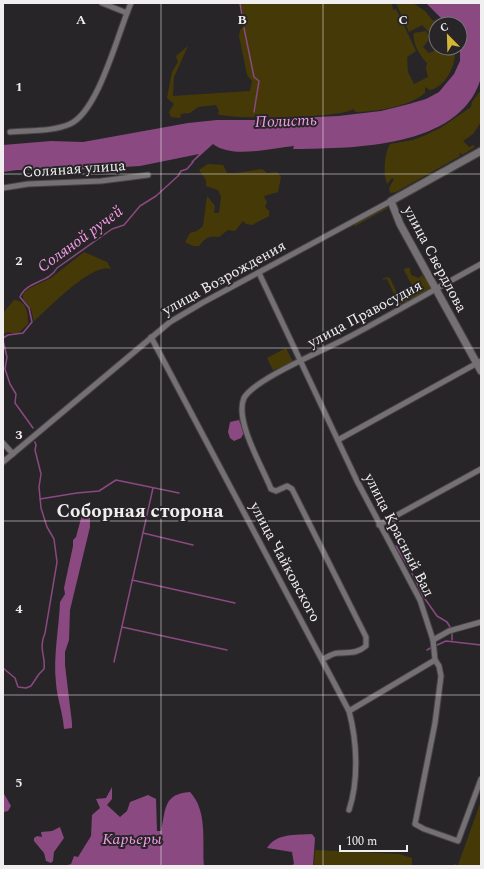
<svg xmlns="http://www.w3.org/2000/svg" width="484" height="869" font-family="Spectral,serif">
<rect width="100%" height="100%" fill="#282528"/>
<g fill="#453a07">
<path d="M240 3H392L393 10 396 9 416 51 407 57 408 72 414 84 428 77 426 68 427 63C420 56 412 43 414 33L426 31 428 35V41L423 47 429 53C437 49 446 45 455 50 456 66 446 86 430 90L425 87V93C411 106 374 112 356 112L353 109C344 118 231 120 218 114L219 111 216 105 198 107 190 113 181 114 180 118 171 117 169 112 174 104 167 98 172 72 178 62 176 56 188 46 174 77 173 96 250 91 252 81 247 75 239 36 240 30 245 25Z"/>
<polygon points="396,3 413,3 425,11 433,21 435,20 442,24 436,24 436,31 430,33 422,25 409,32"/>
<path d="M481 90V122L473 134 463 141 469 147 473 145 475 147 462 155 461 153 459 154 460 156 396 192 390 193 389 188 394 179 392 178 387 184C383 174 384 154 390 144L413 140 426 135 442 127 471 107 472 102Z"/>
<path d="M208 164 223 165 227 173H236L262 169 267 173 277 172 281 177 278 192 264 196 267 202 265 207 269 211V216C263 220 257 221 253 225L246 224 243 221 235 231 228 230 219 237C209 235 205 238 199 246H193L185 242 190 233 197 231 203 226 207 196 215 206 214 213H219L221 197 218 190 206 186V180L199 170Z"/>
<polygon points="387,207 388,208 355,226 354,224"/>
<path d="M84 252 107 262 111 269C92 262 48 309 34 321L31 309 23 299V294L28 289 51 278Z"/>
<polygon points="406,268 410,268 411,275 419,278 422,275 431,286 432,290 400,307 387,279 383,280 383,279 387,277 390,278 396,291 397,298 403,301 416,293 404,270"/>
<path d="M14 300C27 301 28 313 28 324L17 334 8 332 3 334V313Z"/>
<polygon points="286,348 293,362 273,370 267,358"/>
<polygon points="481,801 481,866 453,866 454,864 458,865"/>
<polygon points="315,850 399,854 412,858 412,866 314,866"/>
</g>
<g fill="#8a4981">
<path d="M426 3H479L481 5C481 24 481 42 481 60 481 67 482 75 480 81 458 148 354 148 297 149H293L294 146C272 148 232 159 213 144L193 162H191L199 154 140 166 74 170H17L3 172V145L51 141 83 142 188 123 217 120H254L338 116 381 111 409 104 426 99 439 92 454 74 460 61V24H447Z"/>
<polygon points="239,420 244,433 241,438 234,441 230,438 228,432 230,422"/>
<path d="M83 511 90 512V527L70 610 69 640 65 652V665L72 723V728L64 729C63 713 57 698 56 683 53 657 59 628 60 602L65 594 64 588 73 546V540L76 537Z"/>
<path d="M112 787V799L107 805 120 817 127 811 130 802 148 795 156 799 157 831H161C166 809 163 794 190 792 208 811 202 842 204 866H64L71 864 74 856 78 857 91 836 92 815 100 808 96 799 106 798Z"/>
<polygon points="3,792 11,806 8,811 4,812"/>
<polygon points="60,827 64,838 54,852 53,861 51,863 46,861 44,853 34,841 34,838 37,836 42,837 41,832 52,831"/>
<path d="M312 834 315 838 313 866H290L294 864 292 852 267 848C276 833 296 835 312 834Z"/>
</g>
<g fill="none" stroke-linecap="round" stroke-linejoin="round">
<g stroke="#8a4981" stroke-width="1.5">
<polyline points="240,3 243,22"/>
<polyline points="244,28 254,77 259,81 254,112"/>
<path d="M3 338 8 335 23 333 32 322 29 308 20 297C26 281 49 283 57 268L112 229 124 225 140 206 156 196 178 176 181 171 187 169 193 162"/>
<polyline points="3,340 7,357 5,369 10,384 16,394 15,403 33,428"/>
<polyline points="40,499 77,493 99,491 116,480 179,493"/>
<polyline points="143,533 193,545"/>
<polyline points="396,546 410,569 423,596 437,616 447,622 450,627"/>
<polyline points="132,580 235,603"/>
<polyline points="122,627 227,650"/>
<polyline points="452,640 452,633"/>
<polyline points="435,646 446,641 481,645"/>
<polyline points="427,650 432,647"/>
<polyline points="114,662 153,488"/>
<path d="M3 668 15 678 18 687 26 688 31 686 39 674 44 669C46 656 38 649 45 633L57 562 54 539 47 527 41 508 39 487 41 474 35 450 36 445 35 442"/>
</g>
<defs>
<g id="street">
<polyline points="102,3 127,13"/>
<path d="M10 132C29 130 52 132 70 124 99 111 118 32 131 3"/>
<polyline points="3,188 28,184 101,181 148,175"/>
<polyline points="259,273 357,481 420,600 433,640 435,660 439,666 441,676 435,723 415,824 424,829 458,841 481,779"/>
<path d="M151 337 349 711C357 741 359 780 349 810"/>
<polyline points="338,440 481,361"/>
<polyline points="3,443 13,454"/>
<polyline points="3,462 170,322 202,303 391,201"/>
<polyline points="379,525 481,469"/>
<polyline points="433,640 449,631 481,622"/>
<path d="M323 659C328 657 333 653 338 653 349 652 357 654 366 646V637L292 489 287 486 276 491 271 489C263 468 234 420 244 398 254 379 329 348 351 336 394 313 437 288 481 264"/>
<polyline points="349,711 435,660"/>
</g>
<polyline id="secondary" points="481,151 391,201 400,224 481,371"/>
</defs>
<use href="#street" stroke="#474446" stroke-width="7"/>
<use href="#secondary" stroke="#474446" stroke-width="9"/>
<use href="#street" stroke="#747073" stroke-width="5"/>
<use href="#secondary" stroke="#747073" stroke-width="7"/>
</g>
<path fill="none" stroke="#f0eeef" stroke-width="1" stroke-opacity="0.55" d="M161 3V866M323 3V866M3 174H481M3 348H481M3 521H481M3 695H481"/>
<g text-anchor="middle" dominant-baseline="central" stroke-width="4" stroke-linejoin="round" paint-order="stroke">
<g font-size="15" fill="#f0eeef" stroke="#282528">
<text transform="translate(74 169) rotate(-4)">Соляная улица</text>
<text transform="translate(435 259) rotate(62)">улица Свердлова</text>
<text transform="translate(224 278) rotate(-29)">улица Возрождения</text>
<text transform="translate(365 314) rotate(-28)">улица Правосудия</text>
<text transform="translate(399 535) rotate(63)">улица Красный Вал</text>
<text transform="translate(285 562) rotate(62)">улица Чайковского</text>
</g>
<g font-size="16" font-style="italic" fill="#f49ae7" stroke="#282528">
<text transform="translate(286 121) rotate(-2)">Полисть</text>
<text transform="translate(80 239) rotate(-36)">Соляной ручей</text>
<text x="132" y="839">Карьеры</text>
</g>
<g font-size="19" font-weight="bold" fill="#f0eeef" stroke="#282528">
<text x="140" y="511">Соборная сторона</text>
</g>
</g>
<g font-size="13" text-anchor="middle" font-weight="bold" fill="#f0eeef" stroke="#282528" stroke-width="4" stroke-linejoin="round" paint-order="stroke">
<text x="81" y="24">A</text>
<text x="242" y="24">B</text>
<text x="403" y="24">C</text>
<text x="19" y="91">1</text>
<text x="19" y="265">2</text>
<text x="19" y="439">3</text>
<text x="19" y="613">4</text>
<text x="19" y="787">5</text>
</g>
<rect width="484" height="869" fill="none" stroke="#f0eeef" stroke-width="8"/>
<g transform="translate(448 36) rotate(337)"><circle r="19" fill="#282528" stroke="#787578"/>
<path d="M0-3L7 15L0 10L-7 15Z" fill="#d4b635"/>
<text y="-6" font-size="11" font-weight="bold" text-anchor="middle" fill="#f0eeef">С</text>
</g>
<path d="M340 845v6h67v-6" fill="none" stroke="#f0eeef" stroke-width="2"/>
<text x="346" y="845" font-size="12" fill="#f0eeef" stroke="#282528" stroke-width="3" paint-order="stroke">100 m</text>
</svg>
